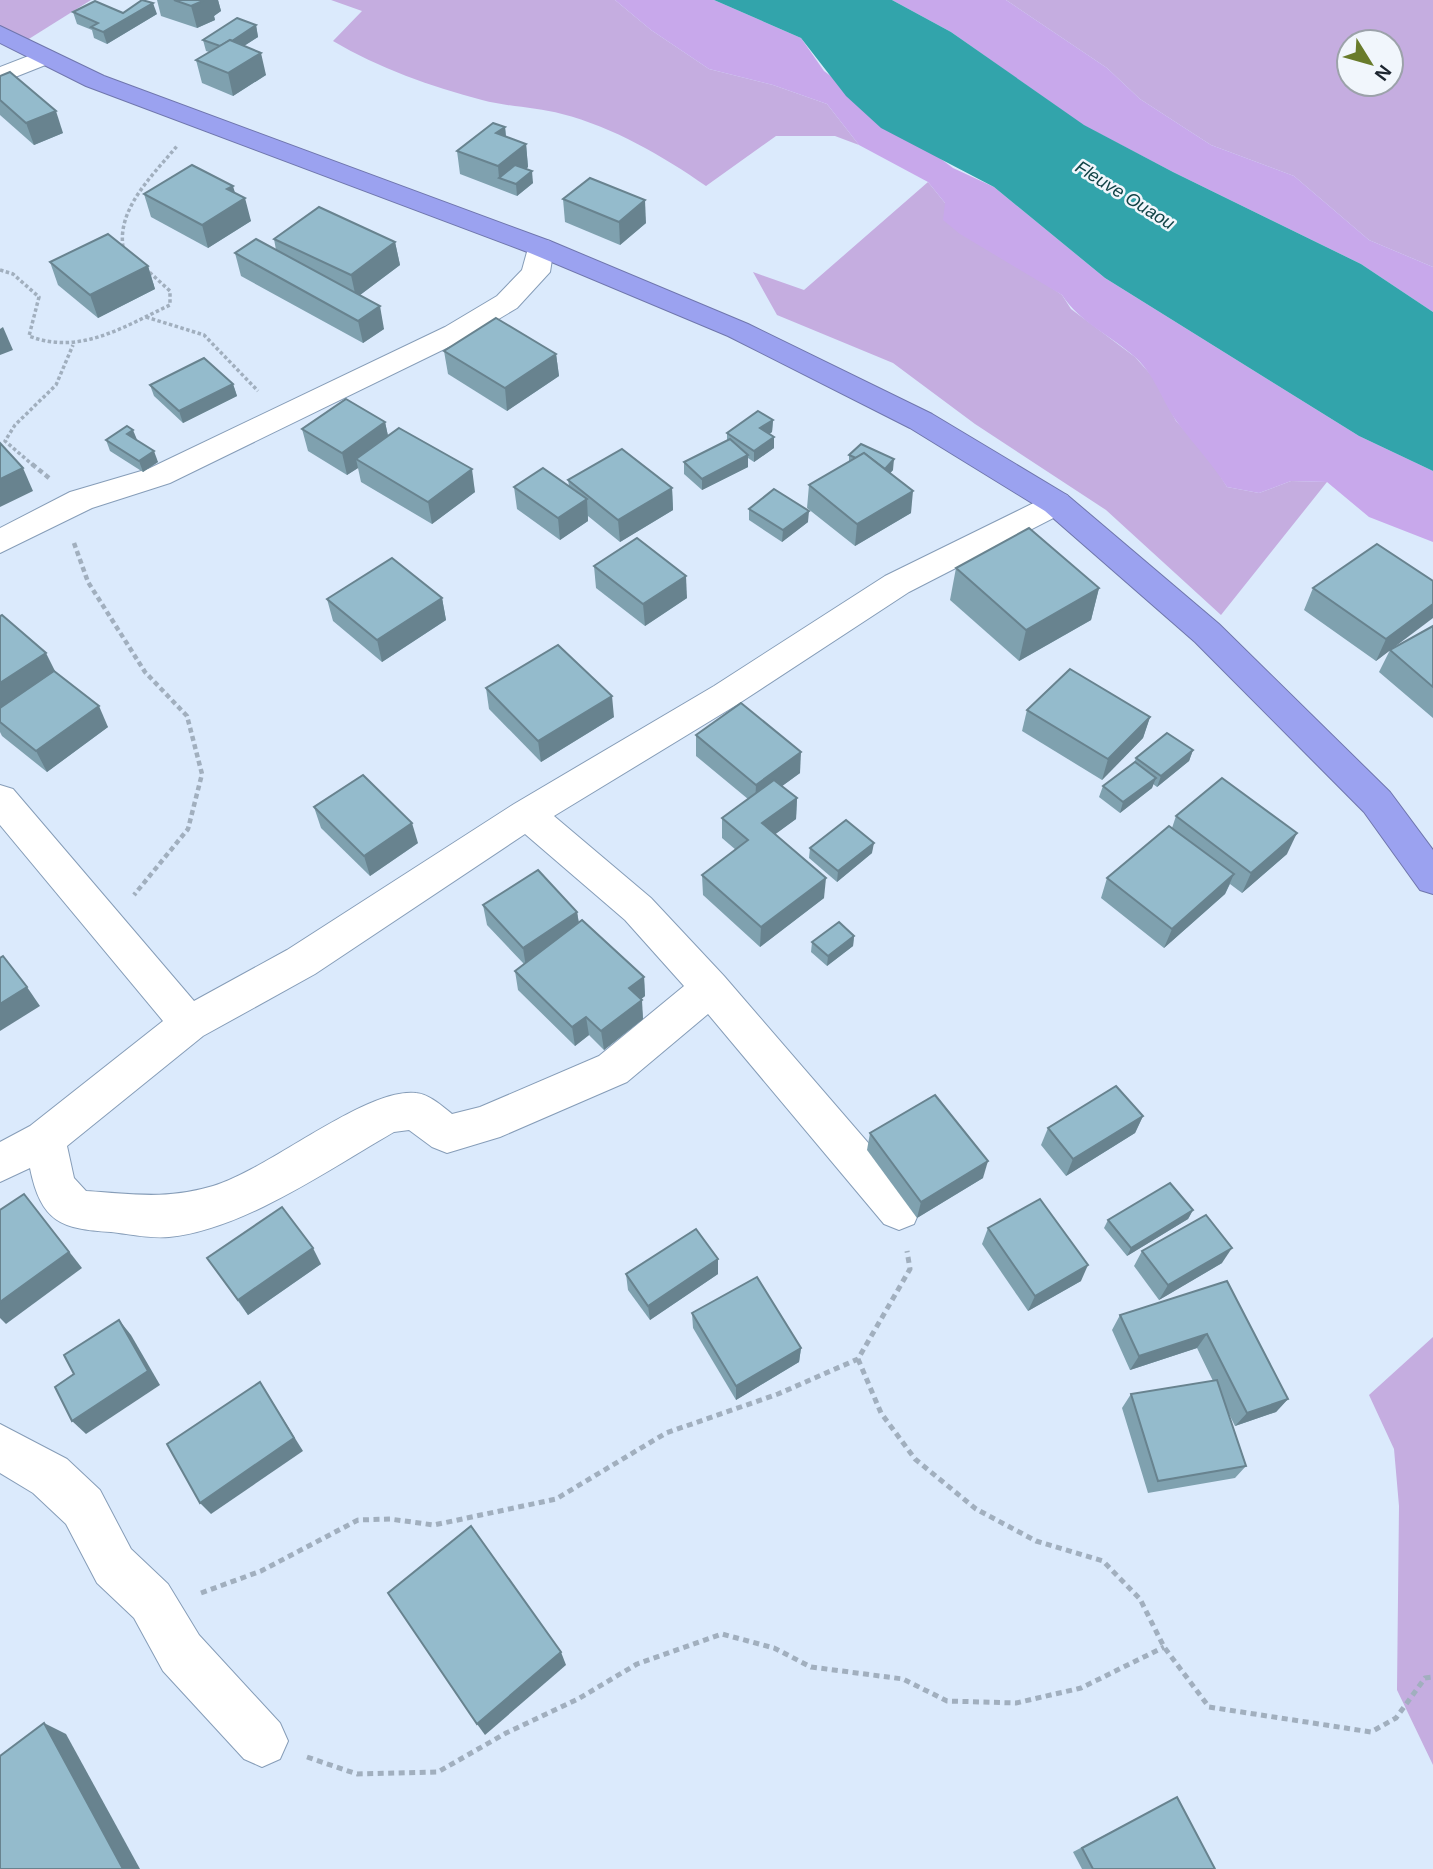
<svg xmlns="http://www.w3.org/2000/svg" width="1433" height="1869" font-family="Helvetica,sans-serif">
<rect width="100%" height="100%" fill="#dbeafc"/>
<g fill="#c5ade0" fill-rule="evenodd">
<polygon points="0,0 91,0 24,42 0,28"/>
<path d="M331 0H615L651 30 709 69 773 85 827 104 859 145 835 136H776L706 186C663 156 613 127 562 114 536 107 508 107 482 100 432 87 378 68 333 41L362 11Z"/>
<path d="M1006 0H1433V267L1369 240 1294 176 1211 145 1140 99 1107 68ZM1349 42H1391V84H1349Z"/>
<polygon points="928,182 945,203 1031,274 1062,295 1071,309 1135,357 1152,376 1176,421 1208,456 1227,487 1259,493 1291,481 1327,482 1221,615 1106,510 975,424 893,363 777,315 753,272 804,290"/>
<polygon points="1433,1337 1433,1765 1397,1690 1399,1506 1394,1449 1369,1395"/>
</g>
<g fill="#c8a8eb">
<path d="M615 0H714L801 38 824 71 953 168 994 187 1105 278 1359 436 1433 471V542L1369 517 1327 482 1291 481 1259 493 1227 487C1211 462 1194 445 1177 422 1162 401 1156 377 1136 358 1112 336 1080 323 1062 295L960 234 943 220 945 203 928 182 859 145 827 104 773 85 709 69 651 30Z"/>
<polygon points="892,0 1006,0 1107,68 1140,99 1211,145 1294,176 1369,240 1433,267 1433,312 1361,264 1173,172 1083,125 951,32"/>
</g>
<polygon fill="#32a4ab" points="714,0 892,0 951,32 1084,125 1173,172 1361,264 1433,312 1433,471 1359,436 1105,278 994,187 881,128 846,96 801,38"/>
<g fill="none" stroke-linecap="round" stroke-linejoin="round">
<defs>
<g id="minor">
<polygon points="44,50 53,52 56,57 53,62 0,83 0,67"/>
<polygon points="540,239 550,241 554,247 550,272 517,308 465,339 170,483 92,508 0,553 0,528 70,492 148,469 445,327 497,296 522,270 530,241"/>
<path d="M1056 492 1067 495 1072 503 1067 511 909 592 738 704 554 816 651 898 724 976 914 1196 920 1210 914 1224 899 1230 884 1224 708 1014 627 1082 500 1137 447 1153 432 1147 409 1130 394 1132C331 1168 243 1230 169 1237 151 1239 129 1234 111 1232 61 1229 41 1222 30 1168L0 1182V1142L30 1126 163 1021 0 825V785L13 789 194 1001 287 950 514 804 714 686 885 576ZM525 834 625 920 684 986 599 1056 480 1107 452 1114C442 1106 429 1094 416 1093 366 1087 268 1170 213 1186 166 1200 133 1194 86 1191L74 1178 67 1146 203 1036 315 974Z"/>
<polygon points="0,1424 67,1459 100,1490 131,1549 168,1584 199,1635 280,1723 288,1741 280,1759 262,1767 244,1759 163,1671 134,1618 97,1583 66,1524 33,1493 0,1473"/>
</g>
<polygon id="highway" points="0,26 104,76 550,241 748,324 932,414 1067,495 1219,624 1390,792 1433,850 1433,894 1420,890 1364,812 1195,642 1045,511 910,428 728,336 530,253 86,86 0,43"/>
</defs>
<use href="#minor" stroke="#869db8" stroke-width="2"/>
<use href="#highway" stroke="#6f76ac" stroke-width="2"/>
<g stroke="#a1afbe" stroke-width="3.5" stroke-dasharray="3.5 2.5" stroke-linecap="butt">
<path d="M123 247C117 208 154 174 177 146"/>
<path d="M0 270 13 274 39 297 29 336C80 356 125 326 170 305V291L147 270"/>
<polyline points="146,317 204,335 258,391"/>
<polyline points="34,466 5,441 15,425 56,385 73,345"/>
</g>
<g stroke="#a1afbe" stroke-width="4.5" stroke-dasharray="5 3.5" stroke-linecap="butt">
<polyline points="32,464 49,478"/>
<polyline points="74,543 88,582 145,672 187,716 202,774 188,829 134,895"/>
</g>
<g stroke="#a1afbe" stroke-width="5" stroke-dasharray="6 4.5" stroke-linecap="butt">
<polyline points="858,1359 881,1413 915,1459 976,1509 1036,1541 1103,1561 1140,1599 1164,1647 1209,1707 1371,1732 1396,1718 1425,1678 1433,1677"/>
<polyline points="201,1593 261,1571 358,1520 390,1519 434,1525 556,1499 666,1433 778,1394 858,1359 910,1269 907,1251"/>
<polyline points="307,1757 357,1774 438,1772 506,1733 578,1699 637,1664 722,1634 774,1648 811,1667 903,1679 947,1701 1016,1703 1081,1688 1164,1647"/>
</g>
<use href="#minor" fill="#fff" fill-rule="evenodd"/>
<use href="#highway" fill="#9ba2f0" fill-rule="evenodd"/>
</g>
<g fill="#7fa1af">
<polygon points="157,0 218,0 221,11 214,16 215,20 197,28 161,16"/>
<polygon points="73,12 123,13 157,14 107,44 94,38 92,30 77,24"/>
<polygon points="256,25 258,37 244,46 266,75 233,96 202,83 196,60 209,52 206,51 203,40"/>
<polygon points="0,76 63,133 34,145 0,115"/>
<polygon points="505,127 506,137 526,144 528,167 526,169 533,183 517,196 460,174 457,151"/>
<polygon points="235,193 251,221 208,248 151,217 144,194"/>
<polygon points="563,199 646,223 620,245 565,222"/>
<polygon points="274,239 395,242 400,265 360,295 384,329 363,343 241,276 235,253 276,250"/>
<polygon points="50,262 148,266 155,289 98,318 58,285"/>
<polygon points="444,351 556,354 559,376 507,411 448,374"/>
<polygon points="233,384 237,396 183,423 154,396 150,385"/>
<polygon points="773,420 772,432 769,434 774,448 754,462 748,458 748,467 702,490 684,474 684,462 727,441 727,433"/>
<polygon points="385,422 388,436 475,492 432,524 361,482 358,468 347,475 308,451 302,429"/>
<polygon points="106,440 137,440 158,462 143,472 110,451"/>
<polygon points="849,455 893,470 890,473 911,513 855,546 807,508 809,485 849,462"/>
<polygon points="568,480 672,488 673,510 620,542 588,516 588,521 560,540 517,509 514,487 569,486"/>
<polygon points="749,509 808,522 782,542 749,520"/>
<polygon points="1377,544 1390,650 1433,626 1433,718 1379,672 1390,650 1376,661 1304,610 1313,588"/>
<polygon points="594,566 687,598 645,626 596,588"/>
<polygon points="956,568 1099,588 1091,620 1019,661 950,600"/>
<polygon points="442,598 446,620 382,662 333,621 327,599"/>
<polygon points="0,616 108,727 47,772 2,736 0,732"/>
<polygon points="486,688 614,717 541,762 489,709"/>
<polygon points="1027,710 1150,717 1143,738 1102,780 1022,731"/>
<polygon points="696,735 800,773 782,786 797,798 796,819 775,834 824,898 760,947 703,895 702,875 736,850 722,838 722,818 748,799 696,756"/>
<polygon points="1193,750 1189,761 1157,787 1153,784 1152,788 1120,813 1099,797 1103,786 1134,763 1136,758"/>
<polygon points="314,807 418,843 370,876 321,828"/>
<polygon points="1176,816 1287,854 1242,893 1230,884 1225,894 1164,948 1101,898 1107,878 1172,828"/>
<polygon points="810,848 872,853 837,882 809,858"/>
<polygon points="483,905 577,912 579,923 644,977 645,996 641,999 643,1019 604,1050 589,1035 575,1046 518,990 515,971 524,964 487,925"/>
<polygon points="854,936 853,946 827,966 811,952 812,942"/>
<polygon points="1143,1116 1135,1133 1066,1176 1041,1145 1048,1128"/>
<polygon points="870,1133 983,1178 917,1218 867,1150"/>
<polygon points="1193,1210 1188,1219 1127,1256 1104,1228 1108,1220"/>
<polygon points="988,1228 1081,1281 1028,1311 982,1244"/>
<polygon points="1142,1251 1222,1263 1159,1300 1134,1266"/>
<polygon points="207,1258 321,1264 248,1315"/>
<polygon points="626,1274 718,1274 650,1320 628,1290"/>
<polygon points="1227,1281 1288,1399 1276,1412 1235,1426 1227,1410 1246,1466 1235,1478 1148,1493 1122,1408 1131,1394 1213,1381 1197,1348 1130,1370 1112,1330 1120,1315"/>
<polygon points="692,1313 801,1348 799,1362 736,1400 693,1328"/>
<polygon points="1177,1797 1215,1869 1082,1869 1073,1852"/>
</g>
<g fill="#68838f">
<polygon points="205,0 218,0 221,11 214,16 215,20 197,28 191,6"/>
<polygon points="153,3 157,14 107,44 103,32"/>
<polygon points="256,25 258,37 225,58 222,47"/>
<polygon points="261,53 266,75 233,96 228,73"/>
<polygon points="56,111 63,133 34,145 26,123"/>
<polygon points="505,127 507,149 496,133"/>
<polygon points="526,144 528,167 510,182 499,178 498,166"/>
<polygon points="532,171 533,183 517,196 516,184"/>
<polygon points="233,186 238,203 245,198 251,221 208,248 202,225 227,189"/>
<polygon points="645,200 646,223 620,245 619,222"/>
<polygon points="395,242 400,265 356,298 351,275"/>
<polygon points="148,266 155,289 98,318 90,295"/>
<polygon points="380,306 384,329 363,343 358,321"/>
<polygon points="3,327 13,350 0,355 0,329"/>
<polygon points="556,354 559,376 507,411 505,388"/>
<polygon points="233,384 237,396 183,423 179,411"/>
<polygon points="773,420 772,432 760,440 760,428"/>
<polygon points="385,422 390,445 356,459 358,468 347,475 342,453"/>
<polygon points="133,430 138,442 127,434"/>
<polygon points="774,437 774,448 754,462 754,451"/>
<polygon points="154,451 158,462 143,472 139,461"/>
<polygon points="748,455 748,467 702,490 702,479"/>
<polygon points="894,459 893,470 882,482 883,471"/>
<polygon points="23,468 33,491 0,507 0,479"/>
<polygon points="472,469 475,492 432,524 428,502"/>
<polygon points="672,488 673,510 620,542 618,520"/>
<polygon points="913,491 911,513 855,546 857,524"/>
<polygon points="587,499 588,521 560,540 558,518"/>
<polygon points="809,511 808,522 782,542 783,530"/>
<polygon points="686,576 687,598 645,626 643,604"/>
<polygon points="1099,588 1091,620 1019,661 1026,630"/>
<polygon points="442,598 446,620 382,662 377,640"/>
<polygon points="1433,604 1433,618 1376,661 1386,639"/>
<polygon points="46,653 57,675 0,712 0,683"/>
<polygon points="612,696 614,717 541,762 538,741"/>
<polygon points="99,706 108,727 47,772 36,751"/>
<polygon points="1150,717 1143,738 1102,780 1108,759"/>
<polygon points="1193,750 1189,761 1157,787 1161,776"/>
<polygon points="801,752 800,773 755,806 756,785"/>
<polygon points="1156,778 1152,788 1120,813 1123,802"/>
<polygon points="797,798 796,819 762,844 762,823"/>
<polygon points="412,823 418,843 370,876 364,856"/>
<polygon points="1297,833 1287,854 1242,893 1251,873"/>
<polygon points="874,843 872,853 837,882 838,871"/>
<polygon points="1234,874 1225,894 1164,948 1172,929"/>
<polygon points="826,878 824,898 760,947 761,927"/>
<polygon points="577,912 580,931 526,967 523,948"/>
<polygon points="854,936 853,946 827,966 828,956"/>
<polygon points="644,977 645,996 631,1007 629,988"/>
<polygon points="27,987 40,1006 0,1031 0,1004"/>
<polygon points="642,1000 643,1019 604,1050 601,1031"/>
<polygon points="586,1017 589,1035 575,1046 572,1027"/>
<polygon points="1143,1116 1135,1133 1066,1176 1073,1159"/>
<polygon points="988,1161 983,1178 917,1218 921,1202"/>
<polygon points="24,1194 82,1268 6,1324 0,1318 0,1302"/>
<polygon points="1193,1210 1188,1219 1127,1256 1131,1248"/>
<polygon points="313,1248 321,1264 248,1315 238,1300"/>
<polygon points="1232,1248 1222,1263 1159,1300 1168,1285"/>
<polygon points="718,1259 718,1274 650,1320 648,1306"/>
<polygon points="1088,1265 1081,1281 1028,1311 1035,1296"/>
<polygon points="119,1320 131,1335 160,1385 86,1434 72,1421"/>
<polygon points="1207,1334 1197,1348 1130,1370 1139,1356"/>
<polygon points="801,1348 799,1362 736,1400 736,1386"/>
<polygon points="260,1382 303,1451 211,1514 200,1503"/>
<polygon points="1288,1399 1276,1412 1235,1426 1247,1413"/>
<polygon points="561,1652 566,1665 485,1735 477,1724"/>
<polygon points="44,1723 66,1734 140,1869 123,1869"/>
</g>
<g fill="#94bbcc" stroke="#68838f" stroke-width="2">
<polygon points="142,0 153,3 103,32 91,27 98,23 73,12 95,1 123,13"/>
<polygon points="174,0 205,0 191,6"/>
<polygon points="237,18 256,25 232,41 230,40 220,46 203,40"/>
<polygon points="230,40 261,53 228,73 196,60"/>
<polygon points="10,72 56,111 26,123 0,100 0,76"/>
<polygon points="493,123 505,127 496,133 526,144 498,166 457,151"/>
<polygon points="192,165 233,186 227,189 245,198 202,225 144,194"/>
<polygon points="515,165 532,171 516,184 499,178"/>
<polygon points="590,178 645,200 619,222 563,199"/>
<polygon points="319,207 395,242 351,275 274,239"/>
<polygon points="108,234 148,266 90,295 50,262"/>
<polygon points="256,239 380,306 358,321 235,253"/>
<polygon points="496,318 556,354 505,388 444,351"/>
<polygon points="204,358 233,384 179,411 150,385"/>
<polygon points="346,399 385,422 342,453 302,429"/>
<polygon points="758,411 773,420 760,428 774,437 754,451 727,433"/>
<polygon points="127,426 133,430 127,434 154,451 139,461 106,440"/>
<polygon points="399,428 472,469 428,502 356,459"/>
<polygon points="730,439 748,455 702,479 684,462"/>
<polygon points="0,443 23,468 0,479"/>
<polygon points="861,444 894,459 885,469 864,453 856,458 849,455"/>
<polygon points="622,449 672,488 618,520 568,480"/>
<polygon points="864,453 913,491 857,524 809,485"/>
<polygon points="543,468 587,499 558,518 514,487"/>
<polygon points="774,489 809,511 783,530 749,509"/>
<polygon points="1029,528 1099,588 1026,630 956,568"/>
<polygon points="637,538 686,576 643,604 594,566"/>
<polygon points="1377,544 1433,581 1433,604 1386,639 1313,588"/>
<polygon points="392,558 442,598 377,640 327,599"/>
<polygon points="2,615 46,653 0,683 0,616"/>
<polygon points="1433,626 1433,687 1390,650"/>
<polygon points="558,645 612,696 538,741 486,688"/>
<polygon points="1070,669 1150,717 1108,759 1027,710"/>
<polygon points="54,671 99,706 36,751 0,722 0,708"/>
<polygon points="741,703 801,752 756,785 696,735"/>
<polygon points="1167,733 1193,750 1161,776 1136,758"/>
<polygon points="1135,762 1156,778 1123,802 1103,786"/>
<polygon points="363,775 412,823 364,856 314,807"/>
<polygon points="1222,778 1297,833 1251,873 1176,816"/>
<polygon points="774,780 797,798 762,823 826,878 761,927 702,875 748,840 722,818"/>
<polygon points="846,820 874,843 838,871 810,848"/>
<polygon points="1169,826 1234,874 1172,929 1107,878"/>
<polygon points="538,870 577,912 523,948 483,905"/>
<polygon points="582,920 644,977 629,988 642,1000 601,1031 586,1017 572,1027 515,971"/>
<polygon points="839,922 854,936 828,956 812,942"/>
<polygon points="3,956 27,987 0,1004 0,958"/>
<polygon points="1116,1086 1143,1116 1073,1159 1048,1128"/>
<polygon points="935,1095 988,1161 921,1202 870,1133"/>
<polygon points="1170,1183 1193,1210 1131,1248 1108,1220"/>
<polygon points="24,1194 69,1252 0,1302 0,1210"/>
<polygon points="1040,1199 1088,1265 1035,1296 988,1228"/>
<polygon points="282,1207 313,1248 238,1300 207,1258"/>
<polygon points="1206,1215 1232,1248 1168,1285 1142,1251"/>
<polygon points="696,1229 718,1259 648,1306 626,1274"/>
<polygon points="757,1277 801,1348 736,1386 692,1313"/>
<polygon points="1227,1281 1288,1399 1247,1413 1207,1334 1139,1356 1120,1315"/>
<polygon points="119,1320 148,1371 72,1421 55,1387 74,1374 64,1355"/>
<polygon points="1217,1380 1246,1466 1158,1481 1131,1394"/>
<polygon points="260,1382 294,1438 200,1503 167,1444"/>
<polygon points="471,1526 561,1652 477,1724 388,1593"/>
<polygon points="44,1723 123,1869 0,1869 0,1756"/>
<polygon points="1177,1797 1215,1869 1093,1869 1082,1848"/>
</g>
<g text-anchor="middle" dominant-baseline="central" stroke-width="5" stroke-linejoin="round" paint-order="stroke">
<g font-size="18" font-style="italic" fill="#124447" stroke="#f1f6fc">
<text transform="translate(1125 195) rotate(32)">Fleuve Ouaou</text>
</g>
</g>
<g transform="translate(1370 63) rotate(127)"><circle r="33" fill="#f1f6fc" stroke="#9ca2aa" stroke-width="2"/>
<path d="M0-5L12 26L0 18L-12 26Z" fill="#697b2b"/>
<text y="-10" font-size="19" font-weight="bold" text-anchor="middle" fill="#1c252f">N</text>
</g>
</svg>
